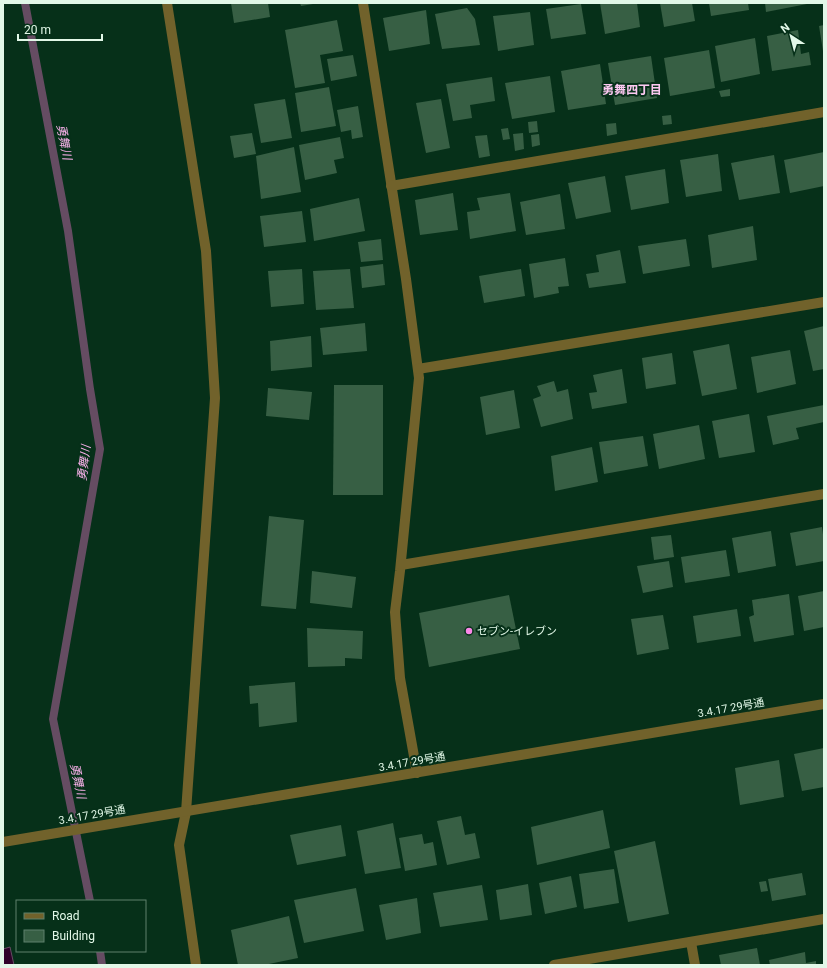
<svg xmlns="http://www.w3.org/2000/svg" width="827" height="968" font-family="Roboto,'Noto Sans JP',sans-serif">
<rect width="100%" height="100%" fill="#063019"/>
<polygon fill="#2f0229" stroke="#654c62" points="10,947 14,965 3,965 3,949"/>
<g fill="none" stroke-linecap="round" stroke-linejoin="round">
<g stroke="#654c62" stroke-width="8">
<polyline points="25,3 68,231 90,389 100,449 53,719 90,901"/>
<polyline points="100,951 102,965"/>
</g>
</g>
<g fill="#375f44">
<polygon points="231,3 268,3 270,17 234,23"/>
<polygon points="300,3 313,3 313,4 301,6"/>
<polygon points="600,3 637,3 640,27 605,34"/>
<polygon points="660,3 692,3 695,21 664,27"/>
<polygon points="709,3 748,3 749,10 711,16"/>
<polygon points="765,3 807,3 807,4 766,12"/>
<polygon points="581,4 586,34 551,39 546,9"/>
<polygon points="467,8 475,19 480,45 442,49 435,14"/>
<polygon points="426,10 430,44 389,51 383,18"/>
<polygon points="530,12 534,45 498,51 493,16"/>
<polygon points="337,20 343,51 320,55 325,83 295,88 285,30"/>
<polygon points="824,25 824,51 823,51 819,26"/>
<polygon points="798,30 801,54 809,52 811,65 772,71 767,36"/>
<polygon points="755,38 760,74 721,82 715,46"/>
<polygon points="709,50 715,88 670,96 664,58"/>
<polygon points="353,55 357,76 331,81 327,59"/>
<polygon points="651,56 657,98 615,105 608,63"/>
<polygon points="600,64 606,104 568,110 561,71"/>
<polygon points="550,76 555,112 512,119 505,83"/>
<polygon points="492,77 495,101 470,105 472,118 453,121 446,84"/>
<polygon points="329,87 336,126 301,132 295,93"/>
<polygon points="730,89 730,96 721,97 719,91"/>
<polygon points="285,99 292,138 261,143 254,104"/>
<polygon points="441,99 450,148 426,153 416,103"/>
<polygon points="358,106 363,137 352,139 351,130 341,132 337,110"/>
<polygon points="671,115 672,124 663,125 662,116"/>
<polygon points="537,121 538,132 529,133 528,122"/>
<polygon points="616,123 617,134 607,136 606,124"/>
<polygon points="508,128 510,139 503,140 501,129"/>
<polygon points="252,133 256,154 234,158 230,136"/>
<polygon points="523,133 524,149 515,151 513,134"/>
<polygon points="539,134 540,145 532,147 531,135"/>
<polygon points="487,135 490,156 479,158 475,136"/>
<polygon points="340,137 344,158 334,160 337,173 305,180 299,145"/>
<polygon points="294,147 301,192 261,199 256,156"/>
<polygon points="824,152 824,186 790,193 784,160"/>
<polygon points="718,154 722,191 686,197 680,160"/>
<polygon points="774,155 780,193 739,200 731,163"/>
<polygon points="665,169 669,203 631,210 625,176"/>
<polygon points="605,176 611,212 576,219 568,183"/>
<polygon points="453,193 458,230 420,235 415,200"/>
<polygon points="510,193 516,231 470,239 467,212 480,210 477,198"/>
<polygon points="560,194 565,229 526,235 520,202"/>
<polygon points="359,198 365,231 314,241 310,209"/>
<polygon points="302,211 306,242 264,247 260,216"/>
<polygon points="753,226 757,260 712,268 708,235"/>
<polygon points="381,239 383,260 361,262 358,242"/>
<polygon points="686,239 690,266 643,274 638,246"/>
<polygon points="620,250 626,283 589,288 586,274 599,272 596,255"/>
<polygon points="565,258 569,286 558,287 559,293 534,298 529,264"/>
<polygon points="383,264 385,285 362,288 360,267"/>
<polygon points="302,269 304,304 271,307 268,271"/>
<polygon points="350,269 354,308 316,310 313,271"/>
<polygon points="521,269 525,296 484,303 479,276"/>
<polygon points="365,323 367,351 323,355 320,328"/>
<polygon points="824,326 824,369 813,371 804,331"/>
<polygon points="311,336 312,367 271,371 270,341"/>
<polygon points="729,344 737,389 702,396 693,351"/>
<polygon points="790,350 796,384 757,393 751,357"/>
<polygon points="672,353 676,384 646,389 642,358"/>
<polygon points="622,369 627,403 592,409 589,393 597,392 593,375"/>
<polygon points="554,381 557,392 568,389 573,419 541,427 533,399 541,396 537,386"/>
<polygon points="334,385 383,385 383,495 333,495"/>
<polygon points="268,388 312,392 309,420 266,416"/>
<polygon points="514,390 520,428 486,435 480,397"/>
<polygon points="824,405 824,422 796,428 799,439 773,445 767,416"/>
<polygon points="749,414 755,452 719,458 712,421"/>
<polygon points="699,425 705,459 659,469 653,434"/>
<polygon points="643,436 648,466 604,474 599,442"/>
<polygon points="592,447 598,482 555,491 551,456"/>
<polygon points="269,516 304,520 296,609 261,606"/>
<polygon points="822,527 824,542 824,561 796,566 790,533"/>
<polygon points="771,531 776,566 738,573 732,538"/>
<polygon points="671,535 674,557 654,560 651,537"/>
<polygon points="726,550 730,576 685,583 681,557"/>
<polygon points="669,561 673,587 643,593 637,566"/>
<polygon points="312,571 356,577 352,608 310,603"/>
<polygon points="824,591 824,627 804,631 798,596"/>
<polygon points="789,594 794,635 754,642 749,617 754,615 752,600"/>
<polygon points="509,595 520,649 429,667 419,613"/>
<polygon points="737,609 741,636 697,643 693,616"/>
<polygon points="663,615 669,649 637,655 631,619"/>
<polygon points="307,628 363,631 362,659 345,658 345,666 308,667"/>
<polygon points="295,682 297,722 259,727 258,703 250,704 249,686"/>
<polygon points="824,748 824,787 802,791 794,754"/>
<polygon points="779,760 784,797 740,805 735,768"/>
<polygon points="603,810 610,848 537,865 531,827"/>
<polygon points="461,816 465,835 475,833 480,858 447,865 437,821"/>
<polygon points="393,823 401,868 365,874 357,831"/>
<polygon points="341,825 346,856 297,865 290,835"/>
<polygon points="422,834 424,844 433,842 437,865 405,871 399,838"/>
<polygon points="655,841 669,914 628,922 614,851"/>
<polygon points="614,869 619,903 584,909 579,874"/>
<polygon points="802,873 806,895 772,901 768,879"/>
<polygon points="571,876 577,907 545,914 539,883"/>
<polygon points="766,881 768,891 761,892 759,882"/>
<polygon points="528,884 532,915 500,920 496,890"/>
<polygon points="482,885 488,920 440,927 433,893"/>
<polygon points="356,888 364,931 304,943 294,900"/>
<polygon points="417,898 421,933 386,940 379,905"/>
<polygon points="289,916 298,958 264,965 238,965 231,930"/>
<polygon points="757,948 760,965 721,965 719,955"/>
<polygon points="805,952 806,963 816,961 816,965 770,965 769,960"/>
</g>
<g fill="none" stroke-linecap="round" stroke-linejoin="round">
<g stroke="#71622b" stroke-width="10">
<polyline points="167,3 206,251 215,398 186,812 179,845 196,965"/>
<polyline points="363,3 406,279 419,378 400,571 395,612 400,678 417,773"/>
<polyline points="391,186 824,112"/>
<polyline points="418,369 824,302"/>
<polyline points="401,565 824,494"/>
<polyline points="3,842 824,704"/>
<polyline points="691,942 695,965"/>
<polyline points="554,965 824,919"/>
</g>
</g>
<circle fill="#fa87e7" stroke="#063019" stroke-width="1.5" cx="469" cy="631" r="4"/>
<g text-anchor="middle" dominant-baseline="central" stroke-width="4" stroke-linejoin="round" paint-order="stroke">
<g font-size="11" fill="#e2f8e8" stroke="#063019" text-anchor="start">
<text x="477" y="631">セブン-イレブン</text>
</g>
<g font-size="11" fill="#e2f8e8" stroke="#063019">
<text transform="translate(731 708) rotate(-10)">3.4.17 29号通</text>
<text transform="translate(412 762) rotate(-10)">3.4.17 29号通</text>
<text transform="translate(92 815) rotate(-10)">3.4.17 29号通</text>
</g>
<g font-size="12" font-weight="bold" fill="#fcc8f1" stroke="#063019">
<text x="632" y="90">勇舞四丁目</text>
</g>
<g font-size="12" font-style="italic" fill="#fab1eb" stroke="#063019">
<text transform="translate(64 142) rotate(79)">勇舞川</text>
<text transform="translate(84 463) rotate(-83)">勇舞川</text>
<text transform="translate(78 781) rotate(78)">勇舞川</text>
</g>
</g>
<rect width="827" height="968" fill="none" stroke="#e2f8e8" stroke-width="8"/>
<rect x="16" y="900" width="130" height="52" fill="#063019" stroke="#5e806c"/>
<rect x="24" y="913" width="20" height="6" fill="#71622b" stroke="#5e806c"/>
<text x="52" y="920" font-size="12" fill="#e2f8e8">Road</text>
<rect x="24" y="930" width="20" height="12" fill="#375f44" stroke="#5e806c"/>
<text x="52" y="940" font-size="12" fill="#e2f8e8">Building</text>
<g transform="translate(791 36) rotate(324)" stroke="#063019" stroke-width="3" paint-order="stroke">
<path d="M0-3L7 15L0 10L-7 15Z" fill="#e2f8e8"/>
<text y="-6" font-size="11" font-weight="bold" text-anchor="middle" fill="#e2f8e8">N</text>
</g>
<path d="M18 34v6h84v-6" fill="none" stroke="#e2f8e8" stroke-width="2"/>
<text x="24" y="34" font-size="12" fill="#e2f8e8" stroke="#063019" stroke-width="3" paint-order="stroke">20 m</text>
</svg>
